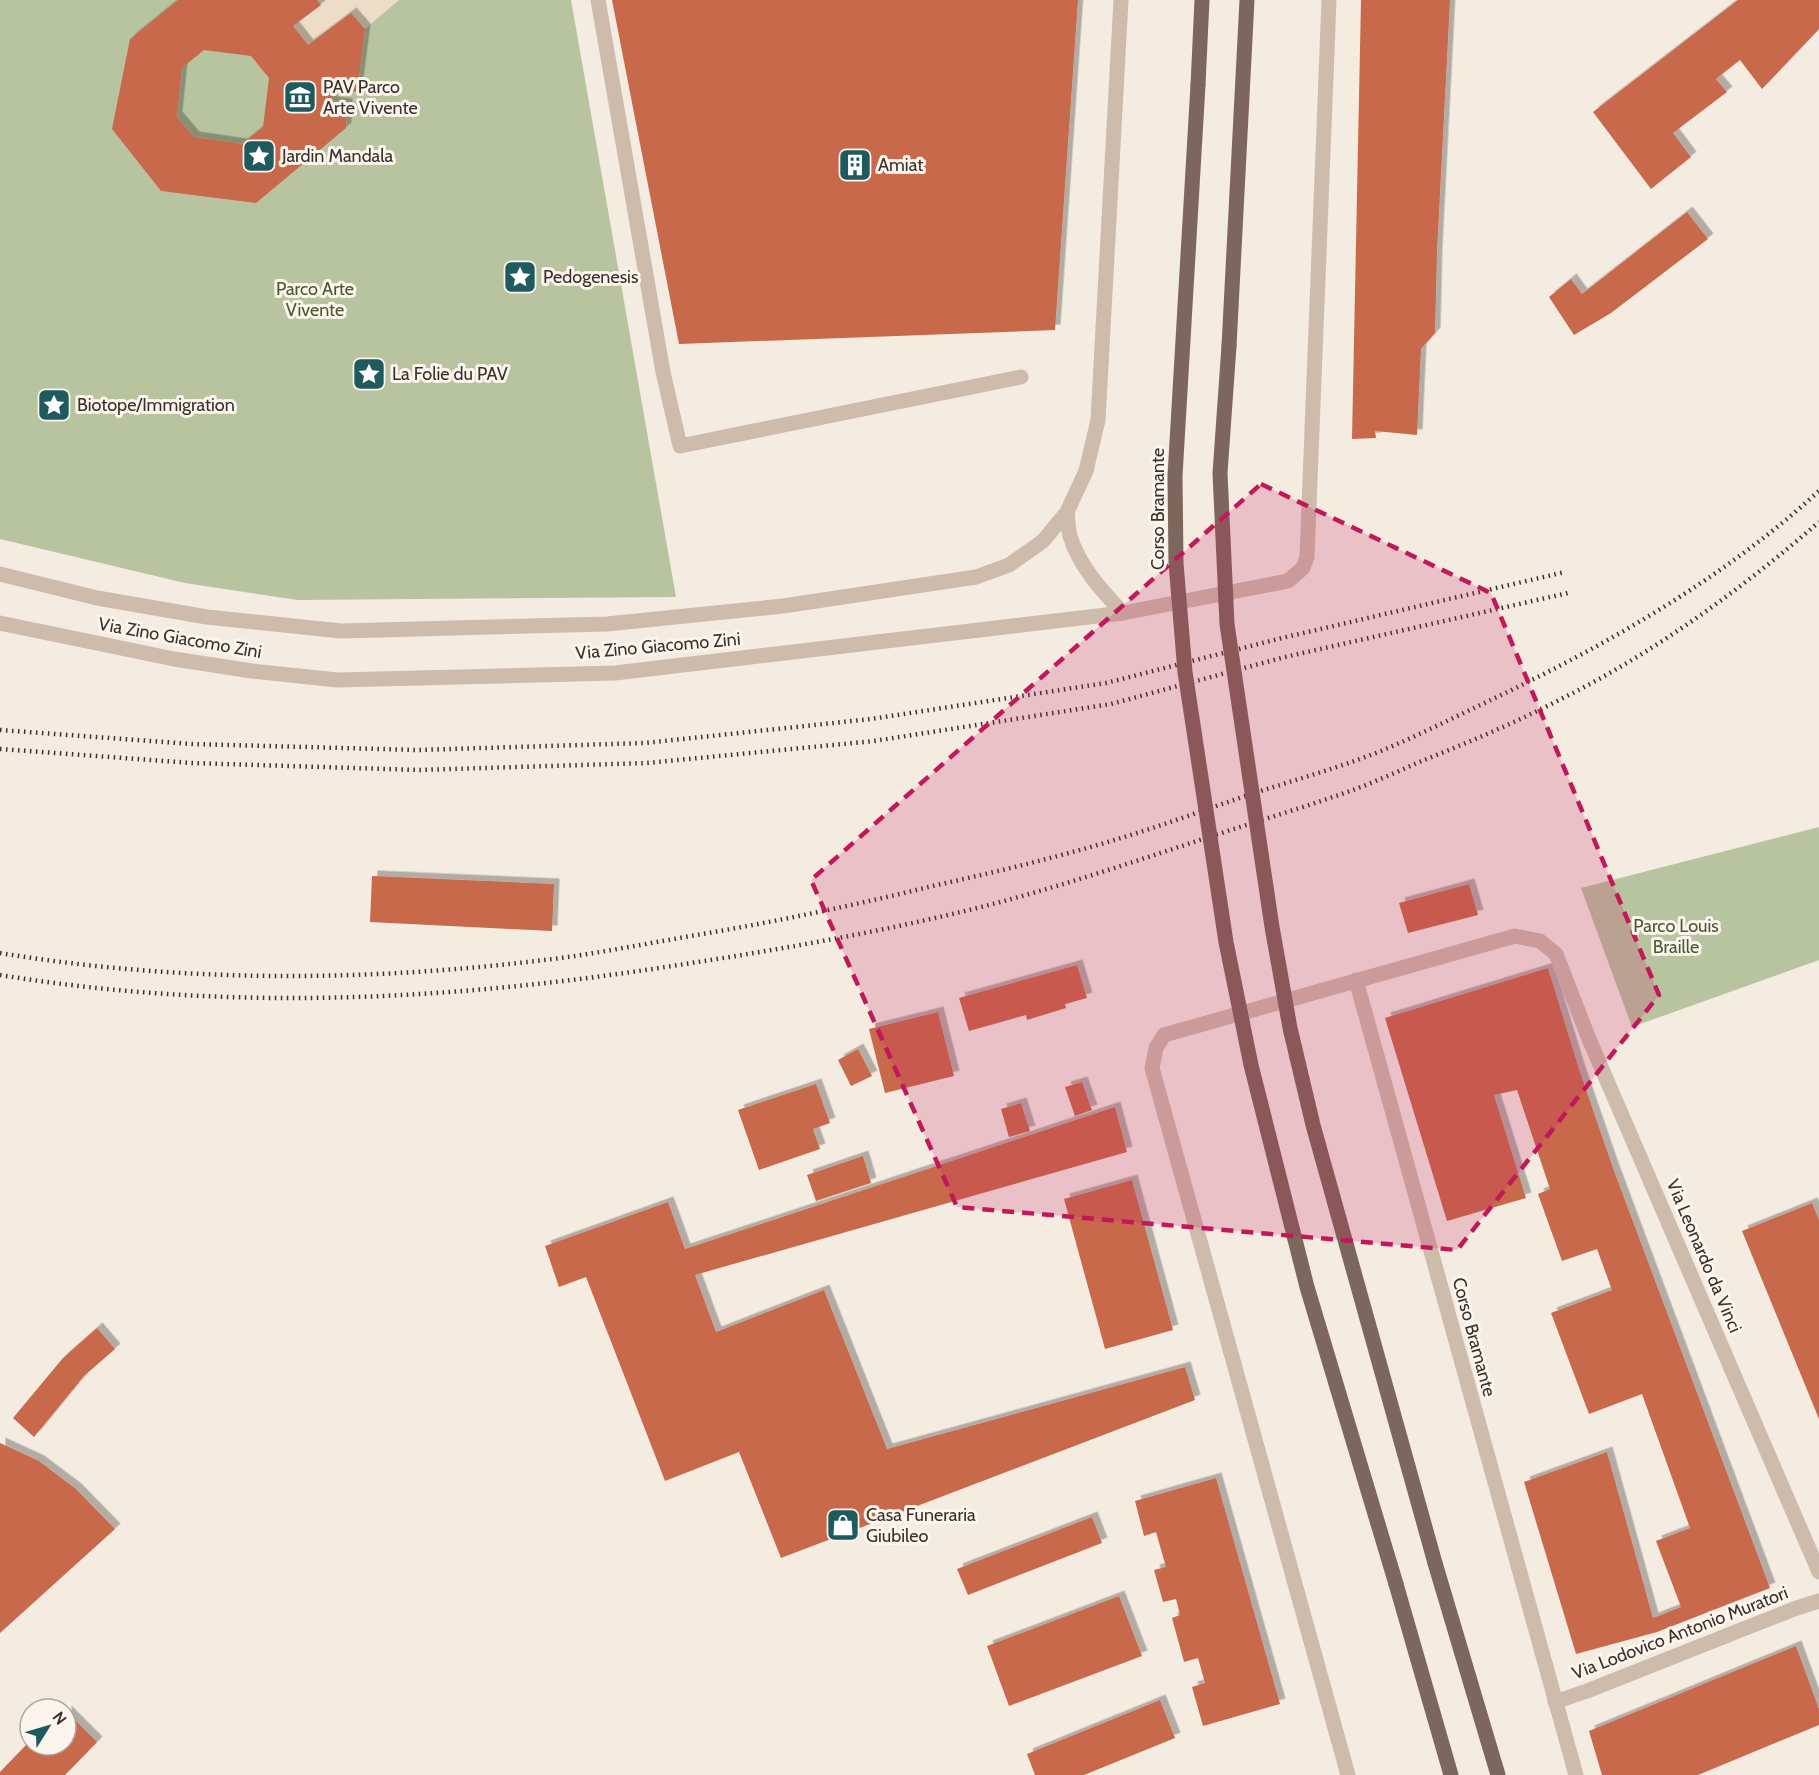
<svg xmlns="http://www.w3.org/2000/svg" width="1819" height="1775" font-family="Cabin,sans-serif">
<defs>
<filter id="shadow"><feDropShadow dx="5.5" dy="-5.5" stdDeviation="0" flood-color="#0004"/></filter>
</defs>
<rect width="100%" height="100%" fill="#f4ebe1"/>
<g fill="#b8c4a0">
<polygon points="0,0 571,0 676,597 298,600 185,583 0,539"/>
<polygon points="1819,827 1819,960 1632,1027 1581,888"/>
</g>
<polygon fill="#ecdcc8" points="317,0 399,0 365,29 351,13 308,45 293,26 320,5"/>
<g fill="#c8694b" fill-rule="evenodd" filter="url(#shadow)">
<path d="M178 0H317L321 5 293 26 308 45 351 13 365 29 357 92 334 88 332 102 347 104 346 128 256 203 161 191 112 129 130 39ZM204 50 251 56 269 78 263 127 242 144 194 137 177 117 182 68Z"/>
<polygon points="612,0 1078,0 1055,330 679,344"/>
<polygon points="1361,0 1450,0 1437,252 1435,333 1421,349 1417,435 1375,431 1376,438 1352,439"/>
<polygon points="1738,0 1819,0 1819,29 1762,89 1740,60 1716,79 1727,92 1673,133 1691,157 1651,189 1593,112"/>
<polygon points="1687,212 1708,239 1611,313 1574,335 1549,297 1571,279 1582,294"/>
<polygon points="372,876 554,884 552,931 370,922"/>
<polygon points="1469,884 1478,915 1408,933 1399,903"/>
<polygon points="1077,965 1087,998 1065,1004 1066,1008 1027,1020 1026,1015 969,1031 959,998"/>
<polygon points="1548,968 1579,1069 1613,1168 1770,1588 1657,1632 1576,1654 1524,1482 1607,1452 1653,1618 1681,1607 1656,1541 1690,1528 1642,1394 1589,1414 1551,1313 1612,1290 1597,1249 1562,1261 1538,1194 1550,1189 1517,1090 1494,1095 1526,1198 1447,1221 1385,1018"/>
<polygon points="938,1012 954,1076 885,1093 869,1029"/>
<polygon points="858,1049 872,1076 851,1086 838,1060"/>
<polygon points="1082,1082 1092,1110 1075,1116 1065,1087"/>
<polygon points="816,1084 830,1123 813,1129 820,1149 759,1170 738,1110"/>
<polygon points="1021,1103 1030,1131 1009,1137 1001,1109"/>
<polygon points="1115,1107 1127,1152 695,1275 716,1332 824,1290 887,1449 1185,1367 1195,1400 781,1558 739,1452 665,1481 586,1277 559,1287 545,1246 668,1202 685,1249"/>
<polygon points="863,1156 871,1183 816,1201 807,1175"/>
<polygon points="1132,1180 1173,1330 1105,1349 1064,1199"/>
<polygon points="1812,1203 1819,1220 1819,1419 1742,1231"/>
<polygon points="97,1328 115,1349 84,1376 34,1437 13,1418 63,1358"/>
<polygon points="0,1443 39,1461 76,1489 115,1529 0,1633"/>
<polygon points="1216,1478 1280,1704 1203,1726 1192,1687 1205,1683 1198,1658 1184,1662 1172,1618 1180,1615 1176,1599 1163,1602 1154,1570 1166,1567 1156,1532 1144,1536 1135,1501"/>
<polygon points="1092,1517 1102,1543 968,1595 957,1569"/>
<polygon points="1119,1596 1142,1656 1009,1706 987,1646"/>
<polygon points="1796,1646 1819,1709 1819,1725 1698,1775 1602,1775 1589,1731"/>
<polygon points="1160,1700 1175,1738 1084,1775 1035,1775 1027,1754"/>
<polygon points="66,1711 97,1742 65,1775 0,1775 0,1772 30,1741 30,1745 66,1745"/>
</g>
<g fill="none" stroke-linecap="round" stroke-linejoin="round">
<g stroke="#cdbbac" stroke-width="15">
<polyline points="598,0 663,372 680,446 1021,377"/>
<path d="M1067 512C1068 520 1068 529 1070 536 1079 566 1102 591 1123 613"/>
<polyline points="0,574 97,598 207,617 341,631 607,624 783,606 976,577 1009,565 1043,541 1067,512 1086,471 1098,420 1121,0"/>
<polyline points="0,623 174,659 252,671 337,680 615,673 1123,613 1288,581 1303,568 1307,557 1329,0"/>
<polyline points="1356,980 1576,1775"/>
<polyline points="1555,1702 1587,1691 1794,1609 1819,1601"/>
<polyline points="1348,1775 1152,1068 1156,1048 1164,1035 1515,936 1540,941 1556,954 1589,1039 1819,1572"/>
</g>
<g stroke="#7d675c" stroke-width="15">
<polyline points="1198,85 1202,0"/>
<polyline points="1229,346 1247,0"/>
<polyline points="1435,1563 1498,1775"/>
<polyline points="1396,1584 1451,1775"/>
</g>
<g stroke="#3b302b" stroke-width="4.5" stroke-dasharray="1.5 4.5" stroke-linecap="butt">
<polyline points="0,730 192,744 418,750 645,743 871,719 1106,683 1282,638 1565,572"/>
<polyline points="0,749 192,763 419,770 647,763 874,741 1111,704 1285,657 1568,593"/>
<path d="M0 953C188 984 379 982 568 957 609 951 650 943 691 936 774 922 856 905 937 885 1000 871 1063 856 1124 837 1161 826 1198 812 1234 800 1283 783 1333 770 1381 751 1419 735 1457 716 1495 698 1610 643 1724 578 1819 491"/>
<path d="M0 975C227 1012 446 1001 672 966 777 950 882 932 985 906 1059 887 1133 862 1206 838 1255 822 1305 807 1353 790 1377 781 1401 770 1424 760 1472 741 1519 721 1565 697 1655 652 1743 588 1819 522"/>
</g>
<g stroke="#7d675c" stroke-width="15">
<polyline points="1198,85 1175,476 1176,563 1185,672 1226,942 1251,1065 1307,1287 1396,1584"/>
<polyline points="1229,346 1220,473 1227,624 1272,927 1290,1028 1313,1125 1435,1563"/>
</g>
</g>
<path fill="#c2185b" fill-opacity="0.2" stroke="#c2185b" stroke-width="4.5" stroke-dasharray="12 8" stroke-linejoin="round" d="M1261 484 1491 593 1659 995 1457 1250 957 1207 811 880Z"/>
<defs>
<symbol id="museum-square" viewBox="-11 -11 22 22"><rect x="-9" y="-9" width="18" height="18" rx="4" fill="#1f5a5e" stroke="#fbf5ee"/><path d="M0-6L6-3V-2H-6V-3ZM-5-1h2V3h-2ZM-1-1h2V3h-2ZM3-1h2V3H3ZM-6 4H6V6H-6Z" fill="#fff"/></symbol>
<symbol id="sight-square" viewBox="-11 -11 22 22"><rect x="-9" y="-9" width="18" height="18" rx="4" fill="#1f5a5e" stroke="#fbf5ee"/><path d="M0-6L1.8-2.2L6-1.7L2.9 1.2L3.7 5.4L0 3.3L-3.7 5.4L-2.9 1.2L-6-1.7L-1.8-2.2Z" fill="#fff"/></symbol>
<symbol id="building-square" viewBox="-11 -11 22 22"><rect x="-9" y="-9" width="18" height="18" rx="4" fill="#1f5a5e" stroke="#fbf5ee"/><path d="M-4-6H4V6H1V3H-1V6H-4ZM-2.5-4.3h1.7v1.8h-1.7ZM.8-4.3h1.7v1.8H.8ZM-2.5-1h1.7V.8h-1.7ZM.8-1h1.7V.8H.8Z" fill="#fff"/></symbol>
<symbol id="shop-square" viewBox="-11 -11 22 22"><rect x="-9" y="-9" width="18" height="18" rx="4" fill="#1f5a5e" stroke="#fbf5ee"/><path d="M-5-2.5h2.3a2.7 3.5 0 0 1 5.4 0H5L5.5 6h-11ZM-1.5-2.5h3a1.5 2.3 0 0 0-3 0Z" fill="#fff"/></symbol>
</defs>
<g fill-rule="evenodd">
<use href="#museum-square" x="281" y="78" width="38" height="38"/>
<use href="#sight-square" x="240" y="137" width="38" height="38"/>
<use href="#building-square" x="836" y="146" width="38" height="38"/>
<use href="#sight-square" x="501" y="258" width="38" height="38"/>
<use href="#sight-square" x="350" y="355" width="38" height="38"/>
<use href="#sight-square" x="35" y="386" width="38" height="38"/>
<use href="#shop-square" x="824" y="1506" width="38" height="38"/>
</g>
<g text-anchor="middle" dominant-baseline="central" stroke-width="6" stroke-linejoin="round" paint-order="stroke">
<g font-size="18" fill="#3b302b" stroke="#fbf5ee" text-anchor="start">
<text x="323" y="87">PAV Parco<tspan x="323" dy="21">Arte Vivente</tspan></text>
<text x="282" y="156">Jardin Mandala</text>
<text x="878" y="165">Amiat</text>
<text x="543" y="277">Pedogenesis</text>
<text x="392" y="374">La Folie du PAV</text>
<text x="77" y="405">Biotope/Immigration</text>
<text x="866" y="1515">Casa Funeraria<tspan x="866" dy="21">Giubileo</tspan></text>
</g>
<g font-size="18" fill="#4a5a2e" stroke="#fbf5ee">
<text x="315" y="289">Parco Arte<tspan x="315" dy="21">Vivente</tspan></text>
<text x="1676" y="926">Parco Louis<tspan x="1676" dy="21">Braille</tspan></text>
</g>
<g font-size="18" fill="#3b302b" stroke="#fbf5ee">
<text transform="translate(1158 509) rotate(-90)">Corso Bramante</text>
<text transform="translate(180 638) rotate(10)">Via Zino Giacomo Zini</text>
<text transform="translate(658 646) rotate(-5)">Via Zino Giacomo Zini</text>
<text transform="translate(1704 1256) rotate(67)">Via Leonardo da Vinci</text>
<text transform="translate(1474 1337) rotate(75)">Corso Bramante</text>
<text transform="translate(1680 1633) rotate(-21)">Via Lodovico Antonio Muratori</text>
</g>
</g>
<g transform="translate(48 1727) rotate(53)"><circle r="28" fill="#fbf5ee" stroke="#aea6a0" stroke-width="1.5"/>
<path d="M0-4.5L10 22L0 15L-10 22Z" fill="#1f5a5e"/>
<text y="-9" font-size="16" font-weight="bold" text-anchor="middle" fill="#3b302b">N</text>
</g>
</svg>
